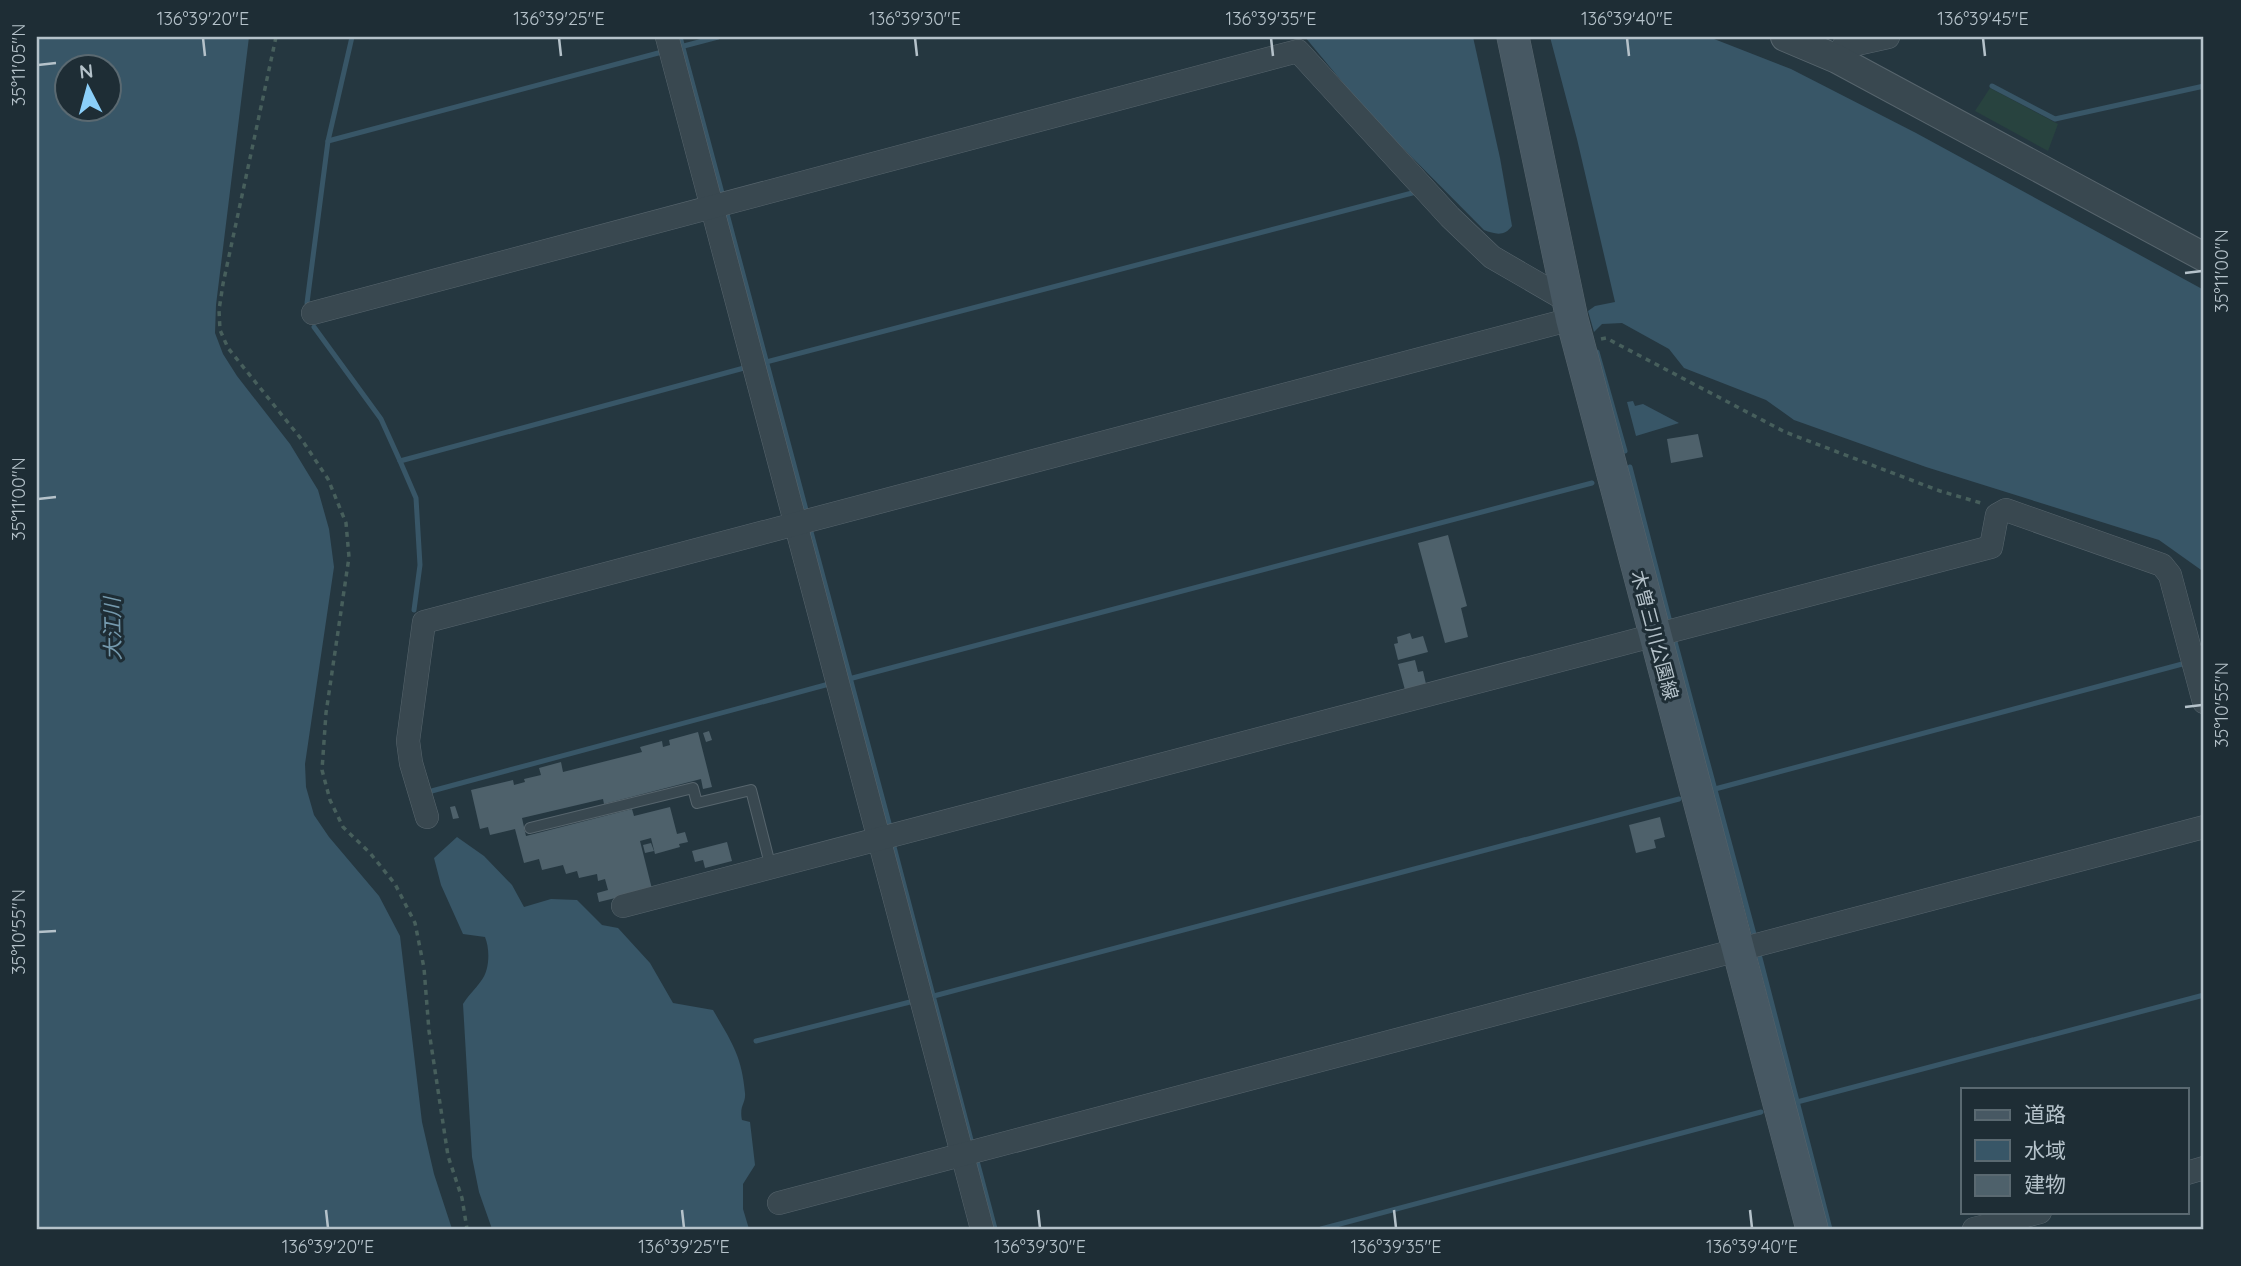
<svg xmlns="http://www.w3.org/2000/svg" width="2241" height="1266" font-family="Quicksand,'Noto Sans JP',sans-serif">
<rect width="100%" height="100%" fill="#253740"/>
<polygon fill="#28433f" points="1990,88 2058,124 2048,151 1975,111"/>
<g fill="#385667" fill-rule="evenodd">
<path d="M37 37H249L216 305 215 333 223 354 237 376 290 444 318 490 329 529 334 567 305 764 306 787 314 815 329 837 379 896 400 936 422 1122 434 1174 452 1229H37ZM108 66V108H66V66Z"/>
<path d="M1305 37H1473L1500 158 1512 226C1504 237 1495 234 1484 230L1368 113Z"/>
<polygon points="1550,37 1709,37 1791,69 1916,133 2204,290 2204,572 2159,540 1926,467 1794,420 1766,400 1684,368 1669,349 1622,323 1602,324 1594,332 1588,311 1595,306 1615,302 1577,139"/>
<polygon points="1633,401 1635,406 1643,404 1679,423 1636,436 1627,402"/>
<path d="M457 837 484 856 512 885 524 907 551 899 577 900 602 925 618 928 650 963 673 1003 713 1010C731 1041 742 1056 745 1093 746 1104 739 1105 742 1120L750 1122 755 1165 743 1184V1209L749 1229H492L479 1192 472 1157 463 1004C470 993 475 990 481 981 490 970 490 949 485 937L463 934 441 885 434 858Z"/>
</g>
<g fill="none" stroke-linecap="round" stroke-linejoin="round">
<g stroke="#385667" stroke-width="5">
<polyline points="680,37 723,197"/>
<polyline points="680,47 718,37"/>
<polyline points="1992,86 2055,119 2204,86"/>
<polyline points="328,141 352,37"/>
<polyline points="727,214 806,510"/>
<polyline points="307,303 328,141 662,52"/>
<polyline points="314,327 381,419 400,461 744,368"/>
<polyline points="1597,352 1625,451"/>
<polyline points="762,363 1416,192"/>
<polyline points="400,461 416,498 420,565 414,610"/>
<polyline points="1630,467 1670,622"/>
<polyline points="811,532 890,827"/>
<polyline points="1674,638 1755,938"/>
<polyline points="845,680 1592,483"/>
<polyline points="1715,789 2186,663"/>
<polyline points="428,792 829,684"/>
<polyline points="894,847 972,1144"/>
<polyline points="1759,954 1830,1229"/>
<polyline points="930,997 1679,799"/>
<polyline points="756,1041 914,1001"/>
<polyline points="1797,1102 2204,995"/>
<polyline points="977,1161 995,1229"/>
<polyline points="1321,1229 1761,1112"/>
</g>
</g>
<g fill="#4e616b">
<polygon points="1698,434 1703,457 1671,463 1667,439"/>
<polygon points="1448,535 1467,606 1461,608 1468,637 1445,643 1418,543"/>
<polygon points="1410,633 1412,639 1423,636 1428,652 1398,660 1394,644 1398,643 1397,637"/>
<polygon points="1415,660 1418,672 1423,671 1426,684 1405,690 1398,664"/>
<polygon points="709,731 712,740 706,742 703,733"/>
<polygon points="698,732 712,787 703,789 701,779 604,804 603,799 522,818 526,836 632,809 634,816 670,807 677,834 685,832 688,842 679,844 680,847 655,854 651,838 640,841 652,889 599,902 597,893 608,890 605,879 598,881 597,874 579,878 577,871 566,874 563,865 542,870 539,859 524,863 515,829 490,835 488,827 480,829 471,790 513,780 514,785 525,782 524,779 541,775 539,768 561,762 563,772 642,752 640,747 662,741 663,747 670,745 669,740"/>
<polygon points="455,806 459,818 453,819 450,807"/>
<polygon points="1660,817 1665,837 1654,840 1656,848 1636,853 1629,825"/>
<polygon points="727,842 732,861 705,868 703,860 695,862 692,851"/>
<polygon points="651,843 654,851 645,853 643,845"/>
</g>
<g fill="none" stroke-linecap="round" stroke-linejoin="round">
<defs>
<polyline id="service" points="530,828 693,788 697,803 751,790 771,868"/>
<g id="minor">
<polyline points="667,37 982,1229"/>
<polyline points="1837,59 1843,47 1888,37"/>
<polyline points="313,313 1298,51 1450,217 1492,257 1568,301"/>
<polyline points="427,817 411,763 408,741 424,622 1572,319"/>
<polyline points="623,906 1991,547 1997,515 2006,510 2162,565 2170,575 2204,702"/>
<polyline points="2187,1173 2204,1168"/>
<polyline points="779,1203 2204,827"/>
<polyline points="1974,1229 2040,1212"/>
</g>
<polyline id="tertiary" points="1785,37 1837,59 2204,257"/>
<polyline id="secondary" points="1513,37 1572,319 1812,1229"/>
</defs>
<use href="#service" stroke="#57656d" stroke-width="12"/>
<use href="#minor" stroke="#57656d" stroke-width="24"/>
<use href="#tertiary" stroke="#57656d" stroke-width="30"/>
<use href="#secondary" stroke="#57656d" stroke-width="33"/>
<g stroke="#475f5c" stroke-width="3.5" stroke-dasharray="5 5" stroke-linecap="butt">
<polyline points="276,37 223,284 219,310 220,330 228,348 302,440 328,479 346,523 349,557 326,713 322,770 330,800 343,827 370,853 395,884 415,923 424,968 429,1031 448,1156 462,1198 467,1229"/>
<polyline points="1601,339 1606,338 1785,432 1940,491 1981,503"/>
</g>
<use href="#service" stroke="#394850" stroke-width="10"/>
<use href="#minor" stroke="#394850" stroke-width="23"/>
<use href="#tertiary" stroke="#394850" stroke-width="28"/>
<use href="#secondary" stroke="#475863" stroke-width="32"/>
</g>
<path fill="none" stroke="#b5c2ca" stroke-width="2.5" d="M203 38 205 56M559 38 561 56M915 38 917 56M1271 38 1273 56M1627 38 1629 56M1983 38 1985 56M38 65 56 63M2185 273 2202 271M38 499 56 497M2185 707 2202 705M38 932 56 931M326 1210 328 1228M682 1210 684 1228M1038 1210 1040 1228M1394 1210 1396 1228M1750 1210 1752 1228"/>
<g text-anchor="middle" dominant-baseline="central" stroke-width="6" stroke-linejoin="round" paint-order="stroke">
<g font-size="19" fill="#b5c2ca" stroke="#1e2d35">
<text transform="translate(1655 635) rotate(75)">木曽三川公園線</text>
</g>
<g font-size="21" font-style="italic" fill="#759aae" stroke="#1e2d35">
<text transform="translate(112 629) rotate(-91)">大江川</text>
</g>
</g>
<rect width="2241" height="1266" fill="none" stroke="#1e2d35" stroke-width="77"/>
<rect x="1961" y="1088" width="228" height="126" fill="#1e2d35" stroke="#5a6971" stroke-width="2"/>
<rect x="1975" y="1110" width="35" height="10" fill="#475863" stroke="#5a6971" stroke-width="2"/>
<text x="2024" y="1122" font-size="21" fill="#b5c2ca">道路</text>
<rect x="1975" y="1140" width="35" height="21" fill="#385667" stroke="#5a6971" stroke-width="2"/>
<text x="2024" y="1158" font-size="21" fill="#b5c2ca">水域</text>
<rect x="1975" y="1175" width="35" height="21" fill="#4e616b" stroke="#5a6971" stroke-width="2"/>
<text x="2024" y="1192" font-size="21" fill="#b5c2ca">建物</text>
<g transform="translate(88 88) rotate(354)"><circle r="33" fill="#1e2d35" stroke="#5a6971" stroke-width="2"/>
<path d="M0-5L12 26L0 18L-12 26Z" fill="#8bcff9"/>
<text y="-10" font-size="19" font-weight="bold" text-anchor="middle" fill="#b5c2ca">N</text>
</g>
<rect x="38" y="38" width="2164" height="1190" fill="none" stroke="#b5c2ca" stroke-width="2.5"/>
<g font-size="18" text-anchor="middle" fill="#b5c2ca">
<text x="203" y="25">136°39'20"E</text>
<text x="559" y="25">136°39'25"E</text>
<text x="915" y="25">136°39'30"E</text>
<text x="1271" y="25">136°39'35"E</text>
<text x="1627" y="25">136°39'40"E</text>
<text x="1983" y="25">136°39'45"E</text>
<text transform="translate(19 65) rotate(-90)" y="6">35°11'05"N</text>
<text transform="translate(2222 271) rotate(-90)" y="6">35°11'00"N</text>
<text transform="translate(19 499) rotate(-90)" y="6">35°11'00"N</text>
<text transform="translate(2222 705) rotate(-90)" y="6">35°10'55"N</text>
<text transform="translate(19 932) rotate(-90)" y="6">35°10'55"N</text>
<text x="328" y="1253">136°39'20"E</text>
<text x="684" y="1253">136°39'25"E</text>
<text x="1040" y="1253">136°39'30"E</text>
<text x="1396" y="1253">136°39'35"E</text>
<text x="1752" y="1253">136°39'40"E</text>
</g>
</svg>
